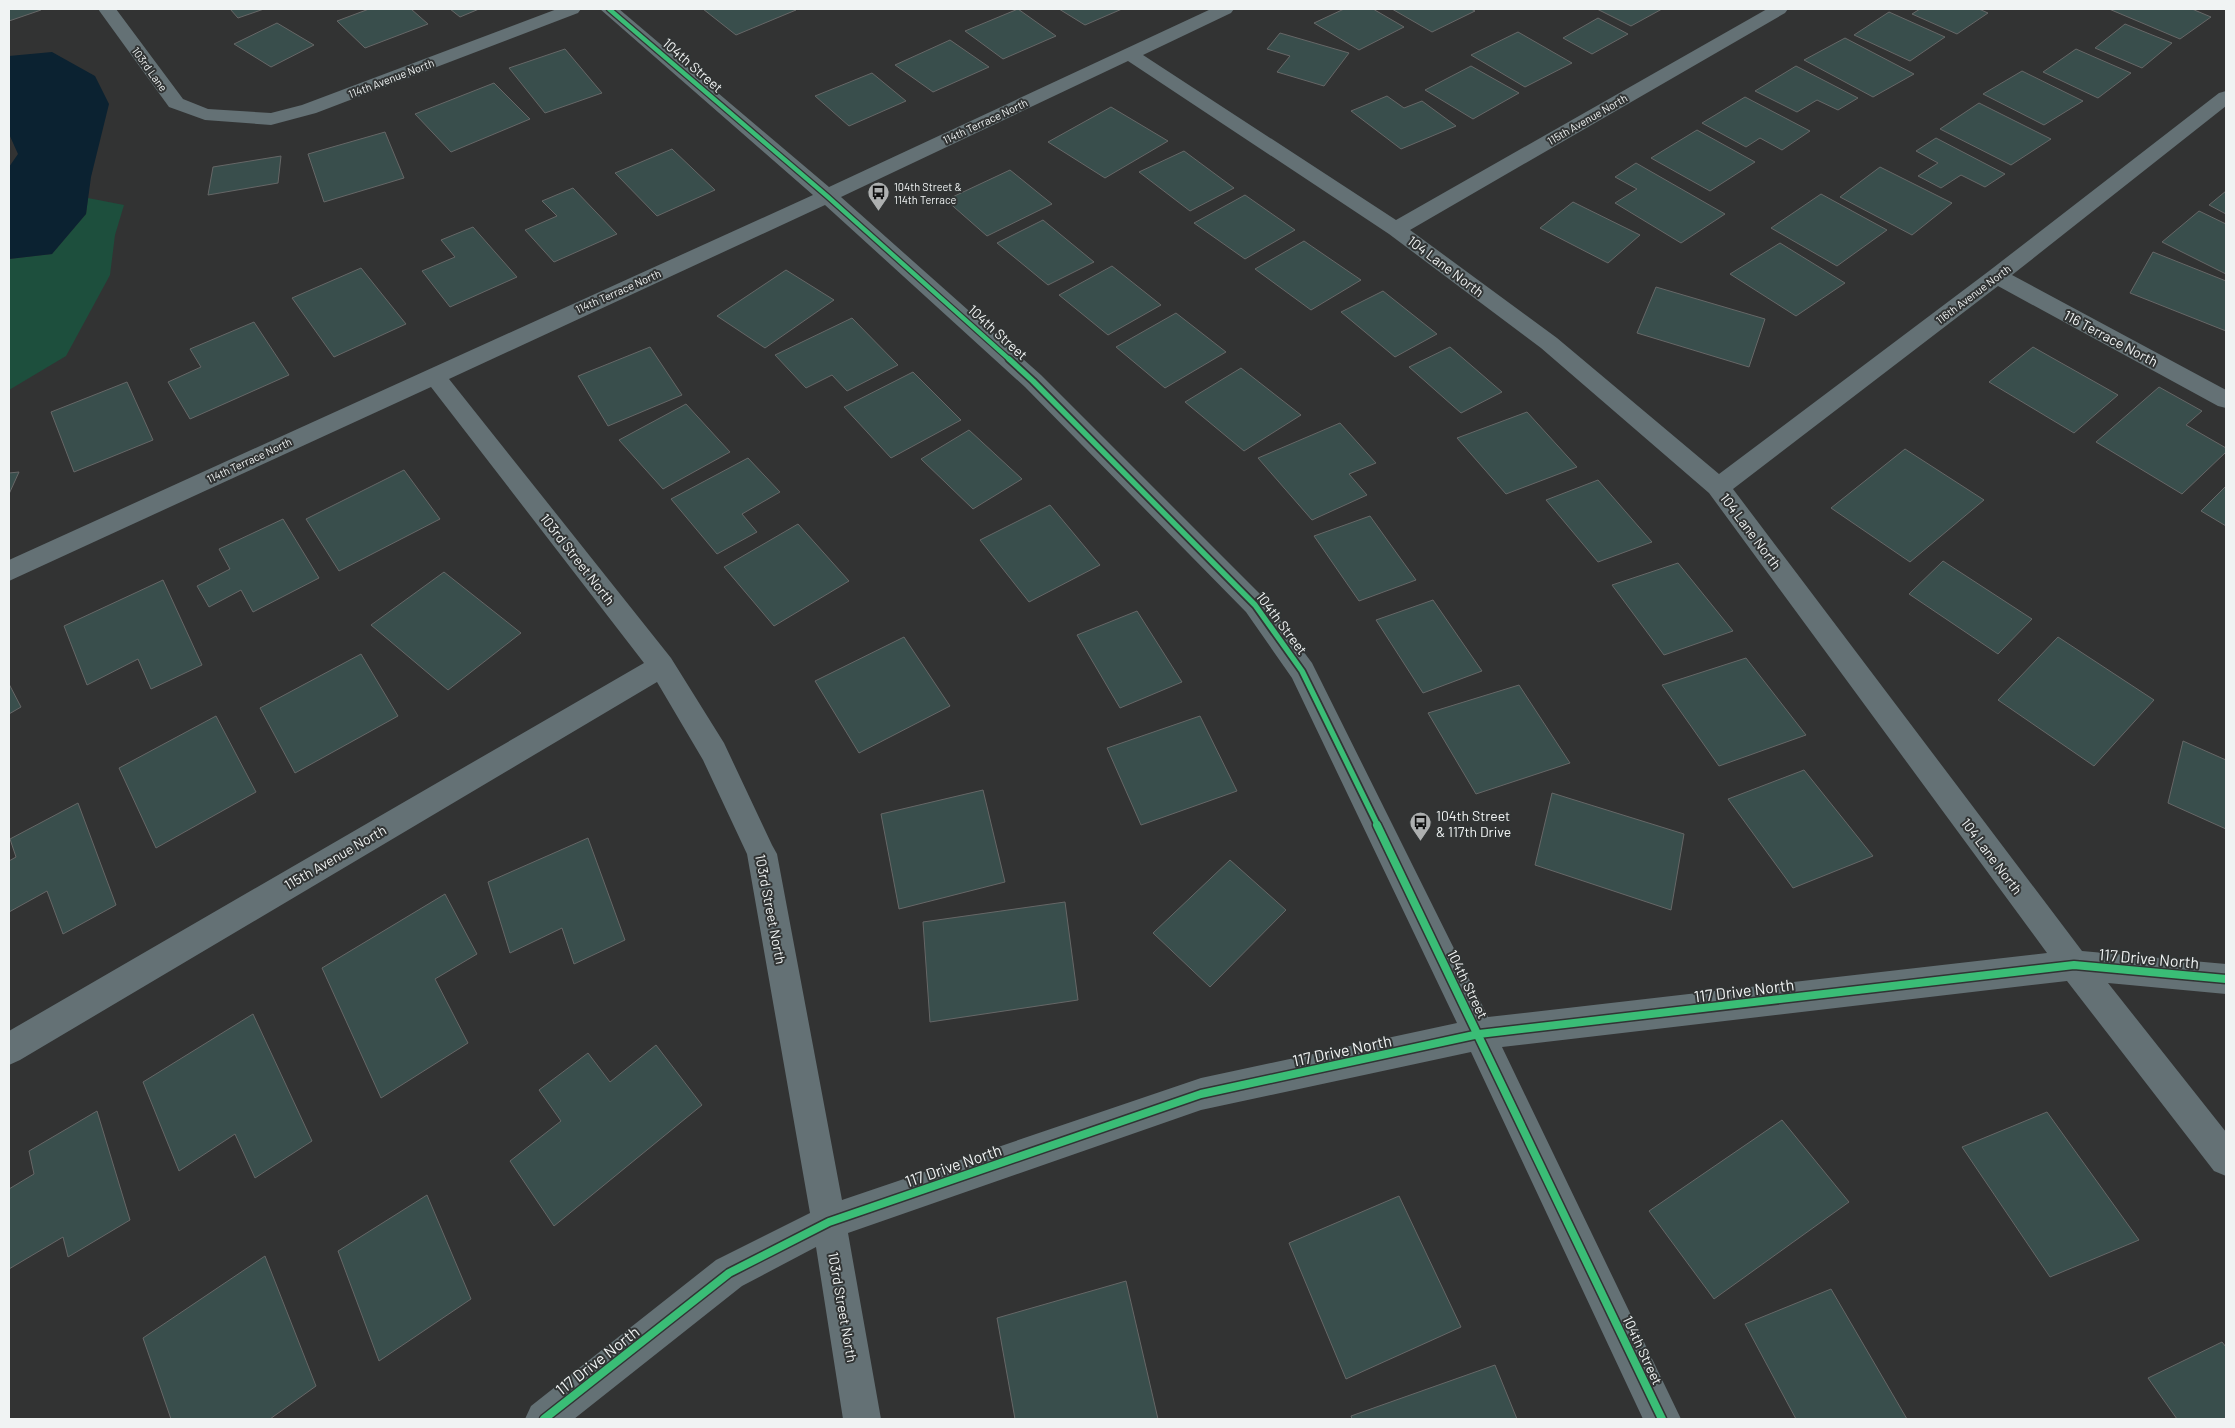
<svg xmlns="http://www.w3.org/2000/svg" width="2235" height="1428" font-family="Barlow,sans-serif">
<rect width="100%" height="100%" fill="#323333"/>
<polygon fill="#1d4f3d" points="88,198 124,205 115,235 110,275 66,356 9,390 9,259 52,254 86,214"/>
<polygon fill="#0b2231" points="52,52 95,76 109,104 91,177 86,214 52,254 9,259 9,167 18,154 9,134 9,56"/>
<g fill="#394e4c" stroke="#666767">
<polygon points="9,9 40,9 41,10 9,21"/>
<polygon points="230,9 264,9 238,18"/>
<polygon points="369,9 411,9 428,24 365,48 337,21"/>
<polygon points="450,9 479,9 460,17"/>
<polygon points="703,9 794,9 796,10 736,35"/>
<polygon points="1018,9 1056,36 1003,59 965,31"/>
<polygon points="1059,9 1122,9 1085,25"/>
<polygon points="1344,9 1373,9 1404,27 1359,50 1314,23"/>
<polygon points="1392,9 1471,9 1475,11 1432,32"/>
<polygon points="1597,9 1662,9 1631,26"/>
<polygon points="1920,9 1979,9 1988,13 1957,34 1912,14"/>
<polygon points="2109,9 2192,9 2211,17 2180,39"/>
<polygon points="1889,12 1945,37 1910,61 1854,35"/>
<polygon points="1598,18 1628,34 1592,54 1563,38"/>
<polygon points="277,23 314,45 271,67 234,44"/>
<polygon points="2125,24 2172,43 2142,68 2095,48"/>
<polygon points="1518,32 1572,63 1525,87 1471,55"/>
<polygon points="1280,33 1349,53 1324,86 1277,72 1290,56 1267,49"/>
<polygon points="1845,38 1914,74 1873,97 1804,60"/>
<polygon points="950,40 989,67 933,92 895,65"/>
<polygon points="565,49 602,93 545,113 509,68"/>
<polygon points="2076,49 2131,73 2098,98 2043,72"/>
<polygon points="1471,66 1519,93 1473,119 1425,90"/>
<polygon points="1796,66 1858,98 1838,110 1817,100 1797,112 1755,91"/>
<polygon points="2022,71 2083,101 2044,125 1983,94"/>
<polygon points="872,73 906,101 849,126 815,96"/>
<polygon points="494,83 530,119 451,152 415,114"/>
<polygon points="1387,96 1404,108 1422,101 1456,126 1401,149 1351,111"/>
<polygon points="1745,97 1810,131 1782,150 1760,138 1746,147 1702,123"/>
<polygon points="1979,103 2051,139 2011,165 1940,129"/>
<polygon points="1111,107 1168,141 1105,178 1048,142"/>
<polygon points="1697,130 1755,162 1710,191 1651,158"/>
<polygon points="385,132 404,178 324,202 308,154"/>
<polygon points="1936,138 2005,174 1985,187 1961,175 1941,188 1918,176 1938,163 1916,151"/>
<polygon points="672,149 715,190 657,216 615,173"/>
<polygon points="1184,151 1234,188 1190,211 1139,172"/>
<polygon points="281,156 278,183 208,195 213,167"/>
<polygon points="1636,163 1725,214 1681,243 1615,203 1637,189 1615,177"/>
<polygon points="1880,167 1952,203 1912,235 1840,197"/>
<polygon points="1010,170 1052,204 987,236 946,200"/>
<polygon points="573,188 617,234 554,262 525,230 557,216 542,201"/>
<polygon points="2226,191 2226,214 2209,205"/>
<polygon points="1821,194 1887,230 1837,266 1771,228"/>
<polygon points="1245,195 1295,230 1245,259 1194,223"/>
<polygon points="1573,202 1640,235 1608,263 1540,228"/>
<polygon points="2199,211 2226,224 2226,274 2162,242"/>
<polygon points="1043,220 1094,262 1048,285 997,243"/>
<polygon points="473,227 517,277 450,307 422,271 455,257 441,240"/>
<polygon points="1304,241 1361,280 1311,310 1255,269"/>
<polygon points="1780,243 1845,283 1796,316 1730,274"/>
<polygon points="2153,252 2226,281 2226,331 2130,293"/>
<polygon points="1112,266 1161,305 1108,335 1059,295"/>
<polygon points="361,268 406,324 334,357 292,298"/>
<polygon points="786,270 834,300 765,348 717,316"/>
<polygon points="1656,287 1765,319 1749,367 1637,333"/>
<polygon points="1383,291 1437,334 1395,357 1341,312"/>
<polygon points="1176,313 1226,352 1165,388 1116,347"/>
<polygon points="852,318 898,365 847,391 832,375 806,388 775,355"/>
<polygon points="254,322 289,375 190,419 168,382 201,367 190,349"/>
<polygon points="650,347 682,395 608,426 578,376"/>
<polygon points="1450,347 1502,392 1461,413 1409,367"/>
<polygon points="2033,347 2118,395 2074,433 1989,382"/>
<polygon points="1241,368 1301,415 1244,451 1185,402"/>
<polygon points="913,372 961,420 891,458 844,407"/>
<polygon points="127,382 153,440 74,472 51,412"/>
<polygon points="2159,387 2202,411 2186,425 2226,448 2226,452 2182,494 2096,442"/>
<polygon points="686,404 730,452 663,489 619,440"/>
<polygon points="1527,412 1577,467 1506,494 1457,438"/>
<polygon points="1340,423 1376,463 1349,474 1367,495 1312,520 1258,458"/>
<polygon points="969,430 1022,479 973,509 921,459"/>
<polygon points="1905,449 1984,500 1910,562 1831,508"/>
<polygon points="748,458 780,492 742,514 757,532 717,554 671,499"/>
<polygon points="404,470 440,519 339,571 306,519"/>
<polygon points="19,472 9,494 9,473"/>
<polygon points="1598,480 1652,542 1598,562 1546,500"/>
<polygon points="2226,486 2226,526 2201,511"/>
<polygon points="1050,505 1100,565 1029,602 980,540"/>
<polygon points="1370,516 1416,580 1359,601 1314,536"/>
<polygon points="283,519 319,578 253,612 241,590 209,607 197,586 230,569 219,549"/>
<polygon points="798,524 849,581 774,626 724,567"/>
<polygon points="1943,561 2032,619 1998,654 1909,594"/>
<polygon points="1678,563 1733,631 1664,655 1612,585"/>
<polygon points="444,572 521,633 448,690 371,625"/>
<polygon points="163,580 202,665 151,689 138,659 87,685 64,626"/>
<polygon points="1433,600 1482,671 1423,693 1376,620"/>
<polygon points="1137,611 1182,682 1120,708 1077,635"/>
<polygon points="904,637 950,706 859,753 815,681"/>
<polygon points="2058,637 2154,700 2094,766 1998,700"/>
<polygon points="361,654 398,716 295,773 260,708"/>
<polygon points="1746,658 1806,735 1719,766 1662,685"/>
<polygon points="9,684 21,707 9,714"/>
<polygon points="1519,685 1570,763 1476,794 1428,713"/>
<polygon points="216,716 256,792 156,848 119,768"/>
<polygon points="1200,716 1237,791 1141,825 1107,748"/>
<polygon points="2183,741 2226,760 2226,829 2168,803"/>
<polygon points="1804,770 1873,856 1793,888 1728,799"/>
<polygon points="983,790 1005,882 899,909 881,814"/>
<polygon points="1552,793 1684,834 1671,910 1535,865"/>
<polygon points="78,803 116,905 63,934 47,891 9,912 9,861 16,857 10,839"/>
<polygon points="588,838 625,940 574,964 562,928 510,953 488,882"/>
<polygon points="1230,860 1286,910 1210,987 1153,933"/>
<polygon points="445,894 477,954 435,979 468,1043 381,1098 322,968"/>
<polygon points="1065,902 1078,1000 930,1022 923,922"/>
<polygon points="253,1014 312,1141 255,1178 235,1134 179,1171 143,1082"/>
<polygon points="656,1045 702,1105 554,1226 510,1161 561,1121 539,1090 588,1053 610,1082"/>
<polygon points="97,1111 130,1220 68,1257 63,1237 9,1269 9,1189 34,1174 29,1151"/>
<polygon points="2047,1112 2139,1240 2050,1277 1962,1147"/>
<polygon points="1782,1120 1849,1202 1714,1299 1649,1211"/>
<polygon points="427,1195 471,1299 379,1361 338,1251"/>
<polygon points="1399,1196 1461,1327 1346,1379 1289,1243"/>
<polygon points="265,1256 316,1386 270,1419 171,1419 143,1338"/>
<polygon points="1126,1281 1158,1419 1015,1419 997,1318"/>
<polygon points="1831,1289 1907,1419 1796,1419 1745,1324"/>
<polygon points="2222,1342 2226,1347 2226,1419 2177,1419 2148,1378"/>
<polygon points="1495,1365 1517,1419 1352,1419 1351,1416"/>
</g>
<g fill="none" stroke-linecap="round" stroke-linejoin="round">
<g fill="#647175" fill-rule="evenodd">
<polygon points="98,9 116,9 183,99 208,109 271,113 302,105 557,9 581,9 578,13 316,113 271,125 205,120 169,107"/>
<path d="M600 9H619L829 187 1211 9H1234L1231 13 1143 55 1396 220 1767 9H1788L1785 13 1410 230 1557 338 1719 474 1989 271 2219 93 2226 91V106L2012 275 2226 390V408L2218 406 1998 286 1733 489 2082 951 2226 964V994L2108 983 2226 1132V1176L2214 1171 2067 981 1502 1047 1681 1419H1643L1471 1052 1201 1110 848 1233 881 1419H843L816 1247 742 1286 574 1419H525L531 1406 716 1260 810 1213 747 854 703 760 657 682 20 1060 9 1065V1031L644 663 431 387 9 581V560L813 195ZM1128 61 1389 234 1541 348 1709 493 2047 953 1488 1017 1312 663 1264 598 1041 375 841 197ZM825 205 1025 387 1246 612 1292 678 1457 1023 1201 1078 842 1200 777 854 772 845 724 743 671 658 449 379Z"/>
</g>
<defs>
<polyline id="cycleway-far2" points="609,9 827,196 1010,360"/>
<polyline id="cycleway-far1" points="1009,359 1033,381 1255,605 1302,671 1378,826"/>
<g id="cycleway">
<polyline points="1377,825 1662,1419"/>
<polyline points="544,1419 729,1273 829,1222 1201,1094 1479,1034 2074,965 2226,979"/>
</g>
</defs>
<use href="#cycleway-far2" stroke="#313434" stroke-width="7"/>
<use href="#cycleway-far1" stroke="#313434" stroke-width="9"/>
<use href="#cycleway" stroke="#313434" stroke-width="11"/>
<use href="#cycleway-far2" stroke="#3abd76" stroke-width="4.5"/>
<use href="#cycleway-far1" stroke="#3abd76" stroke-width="5.5"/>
<use href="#cycleway" stroke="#3abd76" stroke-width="8"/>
</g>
<defs>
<symbol id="bus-pin" viewBox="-11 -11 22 30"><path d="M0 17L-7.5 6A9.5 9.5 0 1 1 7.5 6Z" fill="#aeb0b0" stroke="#313434"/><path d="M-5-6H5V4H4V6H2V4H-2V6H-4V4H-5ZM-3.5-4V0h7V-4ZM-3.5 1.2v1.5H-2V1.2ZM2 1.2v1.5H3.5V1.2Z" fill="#111"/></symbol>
</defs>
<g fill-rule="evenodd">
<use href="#bus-pin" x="866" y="180" width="25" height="34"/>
<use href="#bus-pin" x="1408" y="810" width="25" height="34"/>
</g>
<g text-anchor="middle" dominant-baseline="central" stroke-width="4" stroke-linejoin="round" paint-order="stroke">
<g font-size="11" fill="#f0f3f3" stroke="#313434">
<text transform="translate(150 69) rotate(54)">103rd Lane</text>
<text transform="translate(391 78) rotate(-21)">114th Avenue North</text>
<text transform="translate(1587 119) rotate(-30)">115th Avenue North</text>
<text transform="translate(985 121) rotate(-25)">114th Terrace North</text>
<text transform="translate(618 291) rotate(-24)">114th Terrace North</text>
<text transform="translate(1973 294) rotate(-37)">116th Avenue North</text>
<text transform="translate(249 460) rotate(-25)">114th Terrace North</text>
</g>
<g font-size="11" fill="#f0f3f3" stroke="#313434" text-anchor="start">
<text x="894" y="186">104th Street &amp;<tspan x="894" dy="13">114th Terrace</tspan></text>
</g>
<g font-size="14" fill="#f0f3f3" stroke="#313434">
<text transform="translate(693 65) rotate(41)">104th Street</text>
<text transform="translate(1446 266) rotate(37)">104 Lane North</text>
<text transform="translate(998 332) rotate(42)">104th Street</text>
<text transform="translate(2111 338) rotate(28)">116 Terrace North</text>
<text transform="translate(1751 531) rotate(53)">104 Lane North</text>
<text transform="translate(578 559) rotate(52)">103rd Street North</text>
<text transform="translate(1282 623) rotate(53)">104th Street</text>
<text transform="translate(1992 856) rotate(53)">104 Lane North</text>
<text transform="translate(335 857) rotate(-30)">115th Avenue North</text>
<text transform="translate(771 909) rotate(79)">103rd Street North</text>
<text transform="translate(1468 984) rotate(64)">104th Street</text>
<text transform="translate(843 1307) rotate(80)">103rd Street North</text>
<text transform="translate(1643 1350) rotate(65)">104th Street</text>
</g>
<g font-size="14" fill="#f0f3f3" stroke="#313434" text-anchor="start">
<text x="1436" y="815">104th Street<tspan x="1436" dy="16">&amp; 117th Drive</tspan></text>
</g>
<g font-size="16" fill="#f0f3f3" stroke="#313434">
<text transform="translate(2149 958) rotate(5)">117 Drive North</text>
<text transform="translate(1744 990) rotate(-7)">117 Drive North</text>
<text transform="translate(1342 1050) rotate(-12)">117 Drive North</text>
<text transform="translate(953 1165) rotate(-19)">117 Drive North</text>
<text transform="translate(597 1360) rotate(-38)">117 Drive North</text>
</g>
</g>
<rect width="2235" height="1428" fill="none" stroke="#f0f3f3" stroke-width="20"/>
</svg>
